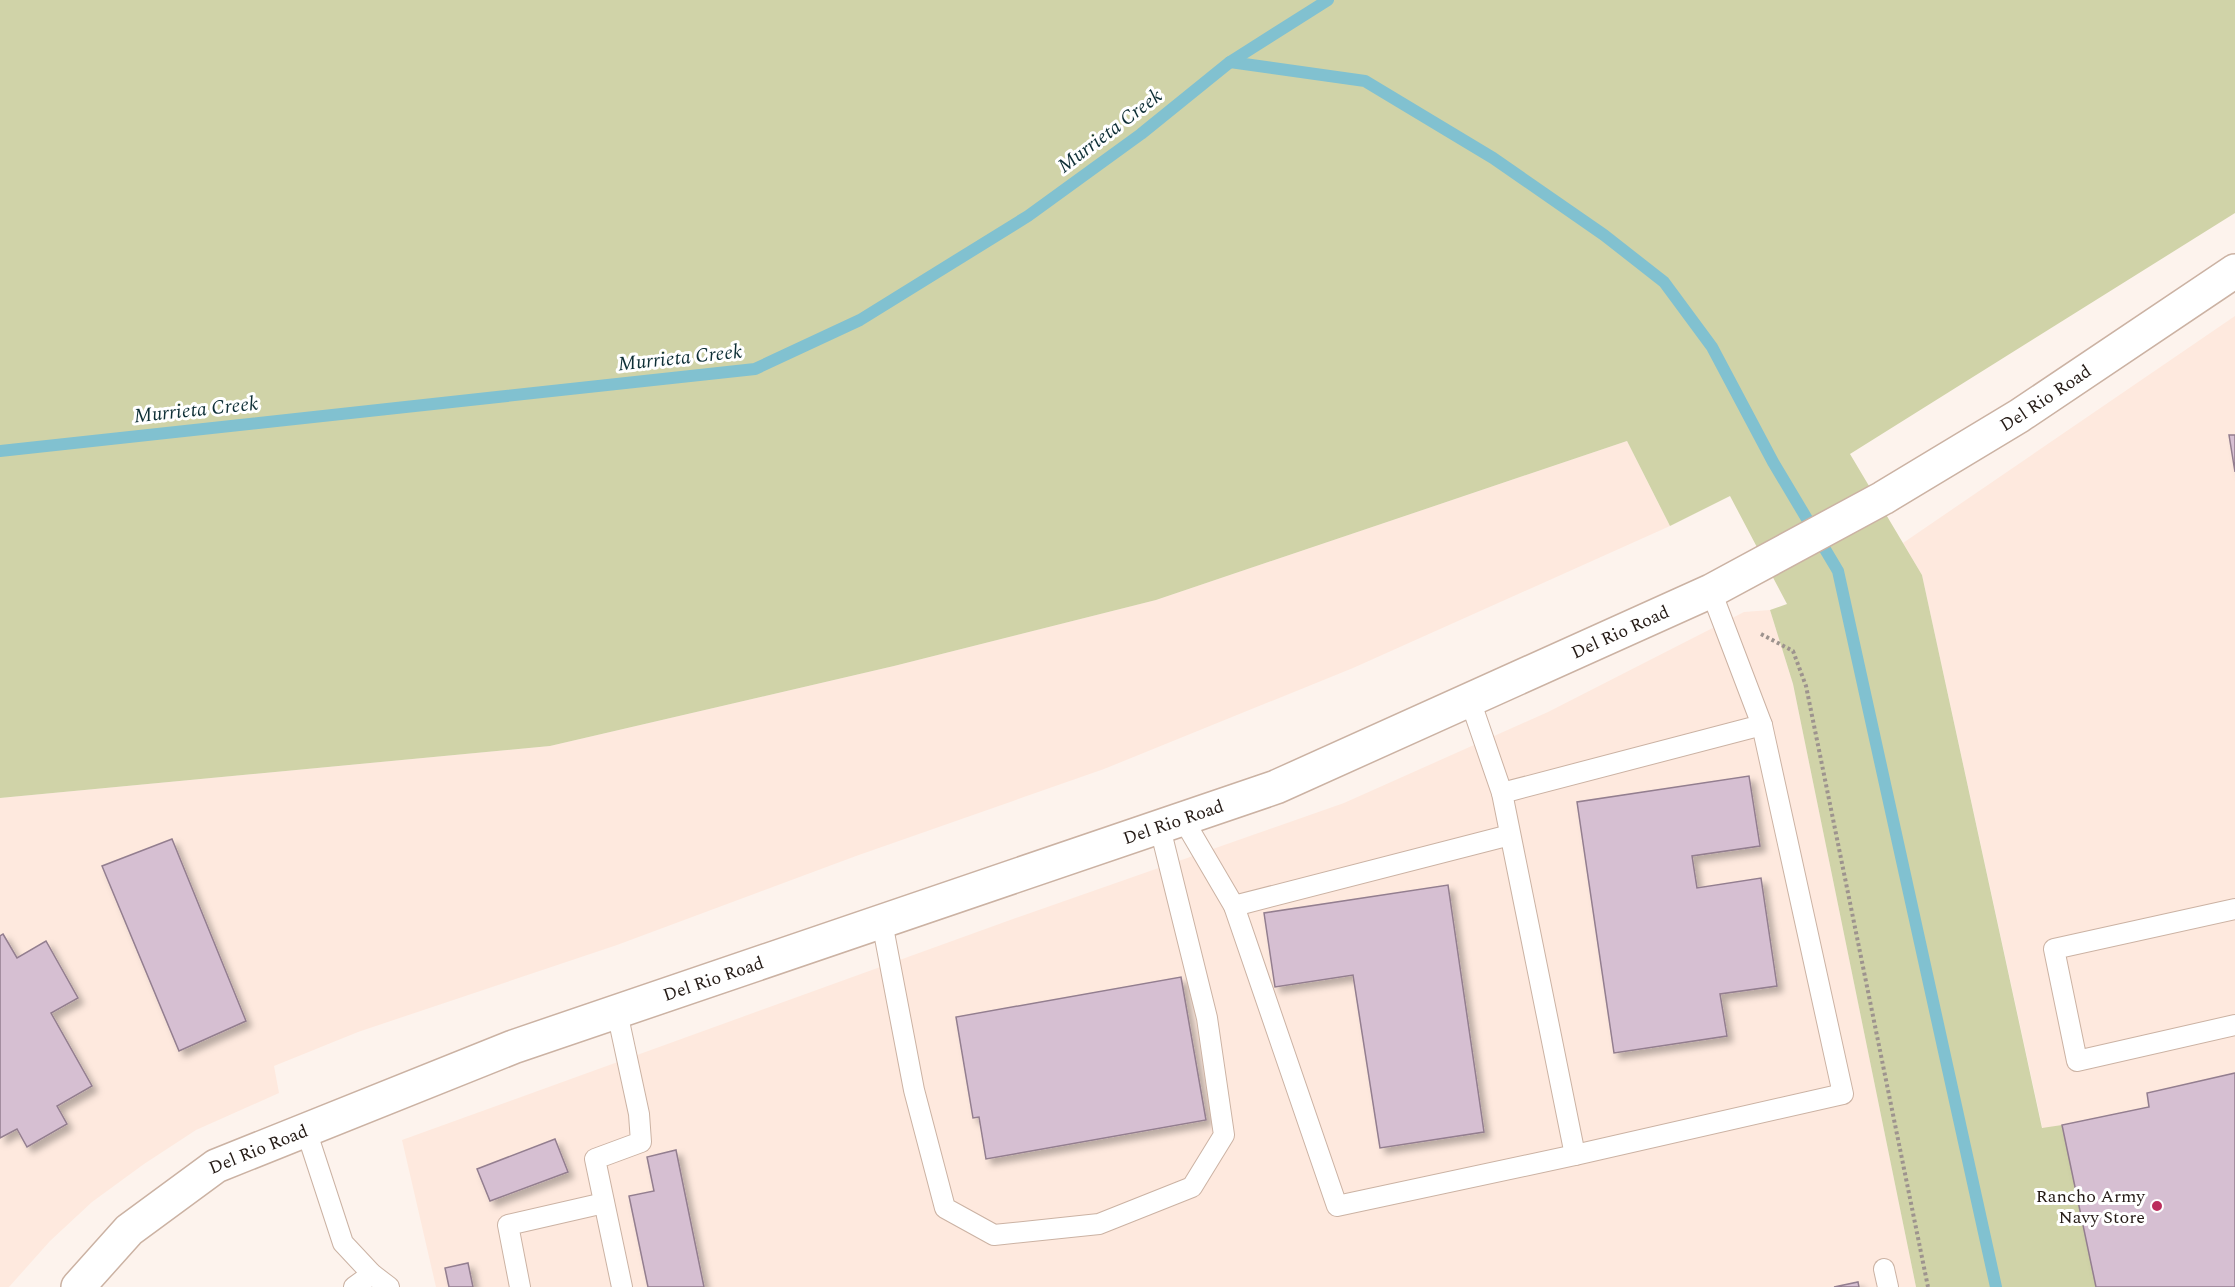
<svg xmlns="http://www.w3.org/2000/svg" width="2235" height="1287" font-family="Spectral,serif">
<defs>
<filter id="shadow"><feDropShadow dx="5.5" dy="5.5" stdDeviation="3" flood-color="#0004"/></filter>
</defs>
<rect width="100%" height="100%" fill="#fdf3ed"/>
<g fill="#fee9de">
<polygon points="2235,316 2235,1287 2077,1287 1922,575 1903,543"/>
<polygon points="1627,441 1670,526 1353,668 1104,769 856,856 617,945 358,1032 274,1066 279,1093 196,1130 144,1164 92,1202 50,1241 9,1287 0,1287 0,798 550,746 894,666 1156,600"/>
<polygon points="1770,610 1793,684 1916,1287 436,1287 402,1140 1013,919 1344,803 1548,712 1744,612"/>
</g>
<polygon fill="#d0d3a8" points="0,0 2235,0 2235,213 1850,454 1922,575 2042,1128 2062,1125 2096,1287 1916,1287 1793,684 1770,610 1787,604 1730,496 1670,526 1627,441 1156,600 894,666 550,746 0,798"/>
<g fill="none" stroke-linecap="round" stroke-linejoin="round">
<g stroke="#81c1d0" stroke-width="12">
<polyline points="1230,62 1365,81 1493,158 1604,235 1664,282 1712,347 1773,462 1838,571 1996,1287"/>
<polyline points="0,451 755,369 860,320 1028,216 1141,134 1230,62 1328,0"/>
</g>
</g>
<g fill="#d6bfd2" stroke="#937e8f" stroke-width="1.5" filter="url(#shadow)">
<polygon points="2229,435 2235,435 2235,472"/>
<polygon points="1749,776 1760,846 1692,856 1697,888 1761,878 1777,986 1720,994 1727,1036 1614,1053 1577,802"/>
<polygon points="172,839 246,1021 179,1051 102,866"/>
<polygon points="1448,885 1484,1132 1380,1148 1353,975 1275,987 1264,913"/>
<polygon points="3,934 17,958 46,941 78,998 51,1013 92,1086 57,1106 67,1124 27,1147 17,1129 0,1138 0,936"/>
<polygon points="1181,977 1206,1120 986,1159 979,1117 973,1118 956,1017"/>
<polygon points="2235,1073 2235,1287 2096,1287 2062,1125 2149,1107 2147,1093"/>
<polygon points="555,1139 568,1172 490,1201 477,1169"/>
<polygon points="676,1150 704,1287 648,1287 629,1196 654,1191 647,1157"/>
<polygon points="468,1263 473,1287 449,1287 445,1268"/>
<polygon points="1858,1282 1859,1287 1834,1287"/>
</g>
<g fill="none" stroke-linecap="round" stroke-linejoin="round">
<defs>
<g id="service">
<polyline points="1470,700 1502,793 1762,725 1711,591"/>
<polyline points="1502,793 1575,1155 1843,1094 1762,725"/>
<polyline points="1183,819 1234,906 1337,1206 1575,1155"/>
<polyline points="1234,906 1510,835"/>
<polyline points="2235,909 2054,949 2077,1061 2235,1025"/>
<polyline points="882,922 914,1090 945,1208 994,1235 1099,1224 1192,1187 1224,1135 1207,1018 1160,828"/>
<polyline points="617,1012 639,1114 641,1142 595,1159 622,1287"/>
<polyline points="306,1130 343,1243 372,1274 389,1287"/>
<polyline points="1884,1269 1888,1287"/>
<polyline points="354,1287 372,1274"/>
<polyline points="520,1287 508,1225 604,1203"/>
</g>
<g id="tertiary">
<path id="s1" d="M78 1287 129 1230 216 1166 513 1047 1276 787 1711 591 1883 498 2019 416 2235 271"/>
</g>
</defs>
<use href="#service" stroke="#cbb2a3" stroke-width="22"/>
<use href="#tertiary" stroke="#cbb2a3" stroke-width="36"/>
<polyline stroke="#9d938e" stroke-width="4" stroke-dasharray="3 3" stroke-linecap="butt" points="1761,634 1793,651 1806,686 1928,1287"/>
<use href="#service" stroke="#fff" stroke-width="20"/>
<use href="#tertiary" stroke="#fff" stroke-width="33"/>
</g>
<circle fill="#bb2d5d" stroke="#fff" stroke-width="2" cx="2157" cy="1206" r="6"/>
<g text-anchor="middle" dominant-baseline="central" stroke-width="6" stroke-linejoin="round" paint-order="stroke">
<g font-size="18" fill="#241a15" stroke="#fff">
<text stroke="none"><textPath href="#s1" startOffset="2174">Del Rio Road</textPath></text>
<text stroke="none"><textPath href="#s1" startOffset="1688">Del Rio Road</textPath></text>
<text stroke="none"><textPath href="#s1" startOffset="1202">Del Rio Road</textPath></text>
<text stroke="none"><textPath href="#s1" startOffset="716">Del Rio Road</textPath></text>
<text stroke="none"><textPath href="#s1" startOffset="230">Del Rio Road</textPath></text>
</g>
<g font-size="18" fill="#241a15" stroke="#fff" text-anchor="end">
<text x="2145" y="1196">Rancho Army<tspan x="2145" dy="21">Navy Store</tspan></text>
</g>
<g font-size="20" font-style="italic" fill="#0e2f36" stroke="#fff">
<text transform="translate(1110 131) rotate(-37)">Murrieta Creek</text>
<text transform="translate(680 358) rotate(-6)">Murrieta Creek</text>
<text transform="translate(196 410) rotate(-6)">Murrieta Creek</text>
</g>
</g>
</svg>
